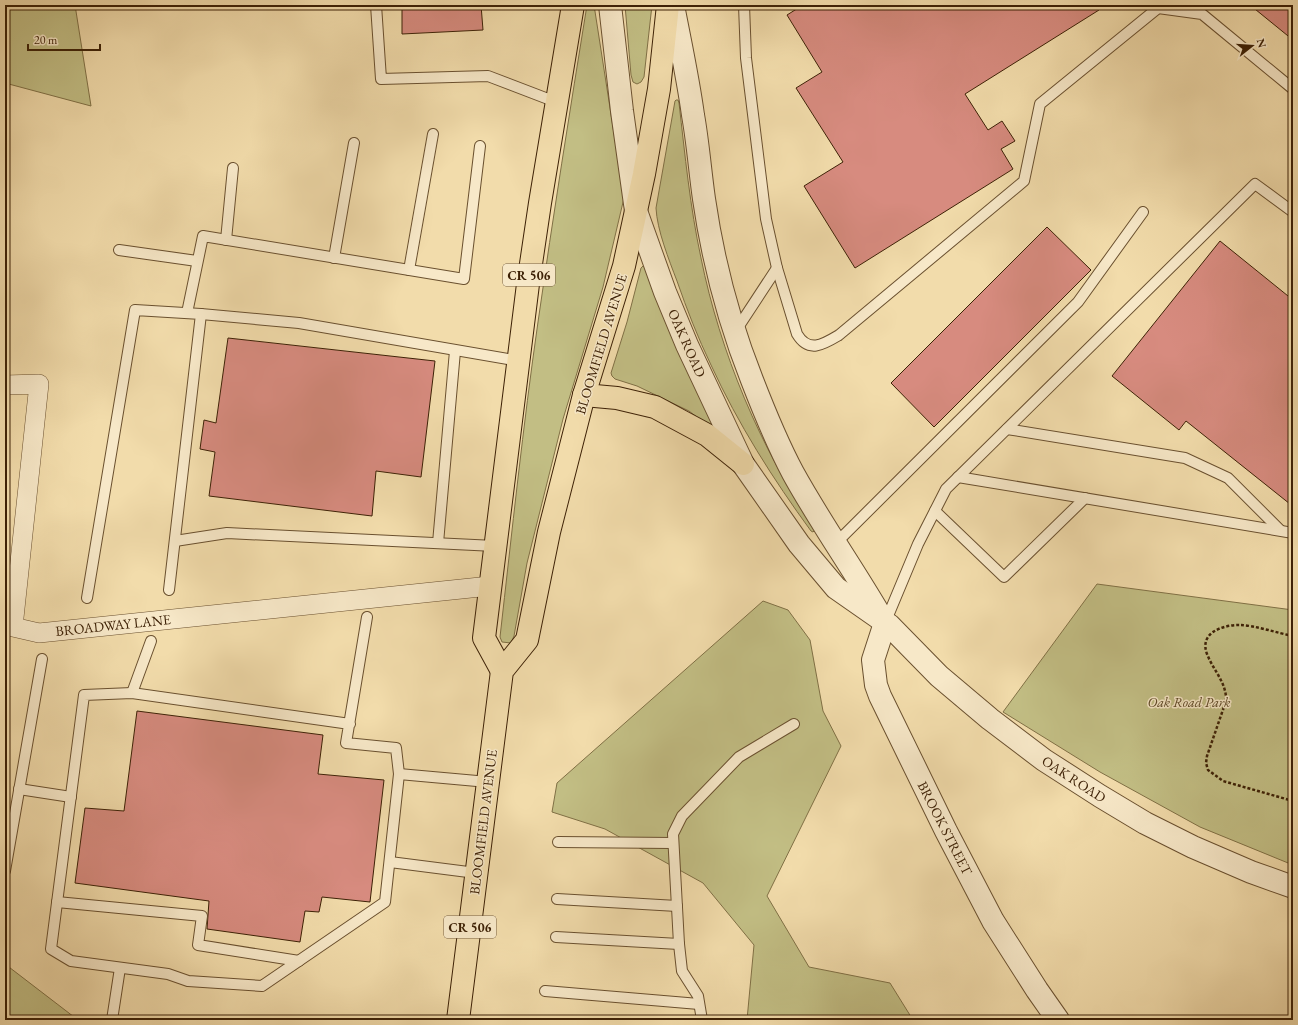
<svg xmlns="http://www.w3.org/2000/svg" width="1298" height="1025" font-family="'EB Garamond',serif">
<rect width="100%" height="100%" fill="#f2dcab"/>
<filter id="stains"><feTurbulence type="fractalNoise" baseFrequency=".005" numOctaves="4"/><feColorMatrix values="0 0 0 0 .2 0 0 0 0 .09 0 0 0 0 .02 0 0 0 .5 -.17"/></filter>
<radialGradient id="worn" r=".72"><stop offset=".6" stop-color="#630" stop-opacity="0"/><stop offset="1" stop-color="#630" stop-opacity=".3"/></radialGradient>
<g fill="#c2be84" stroke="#807045">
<polygon points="5,5 75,5 91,106 5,83"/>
<path d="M587 5H594L624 198 603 287 563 419 527 563 514 636 511 643 502 642 500 637C512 532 523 426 538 322 553 216 570 110 587 5Z"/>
<polygon points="625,5 652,5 644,77 641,82 637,84 633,82 631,75"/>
<path d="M676 100H678L679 103C685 155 690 207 701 258 720 352 760 448 814 527L815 530 813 532 811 531C773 479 738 424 711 365 698 338 687 310 677 281 669 260 657 230 656 208L675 101Z"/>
<polygon points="644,265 714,426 711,428 689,411 637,386 615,379 612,376 611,373 627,322 641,268"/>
<polygon points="1097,584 1293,610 1293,865 1200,827 1100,772 1003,712"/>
<polygon points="763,601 788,610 810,640 823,711 841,746 767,896 809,967 890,983 913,1020 747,1020 754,945 703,883 605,829 552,812 557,783"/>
<polygon points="5,964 78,1020 5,1020"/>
</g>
<g fill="#d78b7f" stroke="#3d2106">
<polygon points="402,5 481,5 483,30 402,34"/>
<polygon points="803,5 1096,5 1099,10 965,94 988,130 1002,121 1015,141 1001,149 1013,169 855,268 804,186 843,162 796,88 822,72 787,15"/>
<polygon points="1250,5 1293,5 1293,40"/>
<polygon points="1047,227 1091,270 934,427 891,383"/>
<polygon points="1220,241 1293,300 1293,499 1290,504 1186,421 1179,430 1112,376"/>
<polygon points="228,338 435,361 421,477 376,471 372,516 209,496 215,452 200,449 204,420 216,423"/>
<polygon points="137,711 323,735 318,774 384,780 370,902 322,897 319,912 305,911 300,942 207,929 209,901 75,883 85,808 124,811"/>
</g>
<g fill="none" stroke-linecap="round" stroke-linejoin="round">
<defs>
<g id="service">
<polyline points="376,5 381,79 488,76 556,102"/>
<path d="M744 5 746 58 766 219 777 268 797 334C809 354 824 344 839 335L1024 181 1040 104 1158 8"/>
<polyline points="1156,5 1158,8 1202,14 1293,89"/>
<polyline points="226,240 233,168"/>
<polyline points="119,250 197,261"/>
<polyline points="334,258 354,143"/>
<polyline points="409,270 433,134"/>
<polyline points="187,313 203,236 464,279 480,146"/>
<polyline points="201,314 299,323 519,361"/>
<polyline points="735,332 777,268"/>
<polyline points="1007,429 1185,458 1228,478 1280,530"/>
<polyline points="958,477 1293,533"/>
<polyline points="935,511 1004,577 1085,498"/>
<polyline points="175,541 227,533 495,546"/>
<polyline points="438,543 455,351"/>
<polyline points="835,544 1078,302 1143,212"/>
<polyline points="87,598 135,310 201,314 169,590"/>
<polyline points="885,623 918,544 946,489 1255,184 1293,212"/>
<polyline points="132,693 151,641"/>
<polyline points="350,724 132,693 84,695 51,949 71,961 168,974 188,981 262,986 385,902 399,774 396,748 346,743 367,617"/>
<polyline points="399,774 488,782"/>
<polyline points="19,789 71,797"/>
<polyline points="558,842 673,843"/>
<polyline points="390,862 476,873"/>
<polyline points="5,871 42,659"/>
<polyline points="557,899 677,906"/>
<polyline points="57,902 202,916 198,945 299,961"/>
<polyline points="556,937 679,944"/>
<polyline points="545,991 699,1004"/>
<polyline points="112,1020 120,968"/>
<polyline points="702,1020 698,996 682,971 679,944 673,834 682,816 739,757 794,724"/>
</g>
<polyline id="minor" points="5,385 39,384 13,627 39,633 490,586"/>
<g id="tertiary">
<polyline points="610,5 622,111 636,211 665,292 687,345 743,464 799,544 836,588 889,625 939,676 990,719 1044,760 1100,796 1145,823 1193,847 1251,872 1293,887"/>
<path d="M673 5C680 42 688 78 693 115 698 143 700 171 704 199 713 261 729 322 752 380 764 411 777 443 793 473 820 522 852 567 880 615"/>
<polyline points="885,623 873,660 876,685 880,696 946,831 993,921 1037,990 1058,1020"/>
</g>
<g id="primary">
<polyline points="584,395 617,398 655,407 707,435 743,464"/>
<polyline points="502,671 484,638 528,284 540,203 573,5"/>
<polyline points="458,1020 502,671 527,640 549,532 584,395 624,266 644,174 659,89 668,5"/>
</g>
</defs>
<use href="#service" stroke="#6a502f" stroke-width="12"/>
<use href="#minor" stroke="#6a502f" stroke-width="20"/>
<use href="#tertiary" stroke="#6a502f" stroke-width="24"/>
<use href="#primary" stroke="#3d2106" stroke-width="24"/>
<path stroke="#3d2106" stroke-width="2.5" stroke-dasharray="3 2" stroke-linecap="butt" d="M1293 636C1277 633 1254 625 1239 625 1222 625 1199 633 1207 654 1213 670 1227 683 1226 701L1207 756 1206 763 1208 770 1223 781 1293 801"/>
<use href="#service" stroke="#f7e8c8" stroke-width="10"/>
<use href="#minor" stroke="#f7e8c8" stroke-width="19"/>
<use href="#tertiary" stroke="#f7e8c8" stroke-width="22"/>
<use href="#primary" stroke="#f2dcab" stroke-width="22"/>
</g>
<g text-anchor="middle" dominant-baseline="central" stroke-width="3" stroke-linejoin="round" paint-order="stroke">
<g fill="#f7e8c8" stroke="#755d40" stroke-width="1">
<rect x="503" y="264" width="52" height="22" rx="3"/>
<rect x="444" y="916" width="52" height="22" rx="3"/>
</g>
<g font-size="13" font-weight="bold" fill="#3d2106">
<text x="529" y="275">CR 506</text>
<text x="470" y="927">CR 506</text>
</g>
<g font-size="14" fill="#3d2106" stroke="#f7e8c8">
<text transform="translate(687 343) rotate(66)">OAK ROAD</text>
<text transform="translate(601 344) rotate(-73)">BLOOMFIELD AVENUE</text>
<text transform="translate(113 625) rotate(-6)">BROADWAY LANE</text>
<text transform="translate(1074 779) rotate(33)">OAK ROAD</text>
<text transform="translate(483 822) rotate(-83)">BLOOMFIELD AVENUE</text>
<text transform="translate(945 828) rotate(63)">BROOK STREET</text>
</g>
<g font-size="14" font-style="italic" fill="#5e4826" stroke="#f7e8c8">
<text x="1189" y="702">Oak Road Park</text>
</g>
</g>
<rect width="1298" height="1025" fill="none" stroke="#f2dcab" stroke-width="20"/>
<rect x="6" y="6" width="1286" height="1013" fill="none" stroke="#3d2106" stroke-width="2"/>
<rect x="10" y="10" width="1278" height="1005" fill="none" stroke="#3d2106"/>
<g transform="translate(1252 46) rotate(73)" stroke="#f7e8c8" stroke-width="3" paint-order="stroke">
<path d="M0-3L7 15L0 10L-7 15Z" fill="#3d2106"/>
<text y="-6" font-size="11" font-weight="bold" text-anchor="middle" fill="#3d2106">N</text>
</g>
<path d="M28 44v6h72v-6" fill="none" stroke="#3d2106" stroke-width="2"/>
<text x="34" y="44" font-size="12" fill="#3d2106" stroke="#f7e8c8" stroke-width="3" paint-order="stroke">20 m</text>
<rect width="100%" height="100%" filter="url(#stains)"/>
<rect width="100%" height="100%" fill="url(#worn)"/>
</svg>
